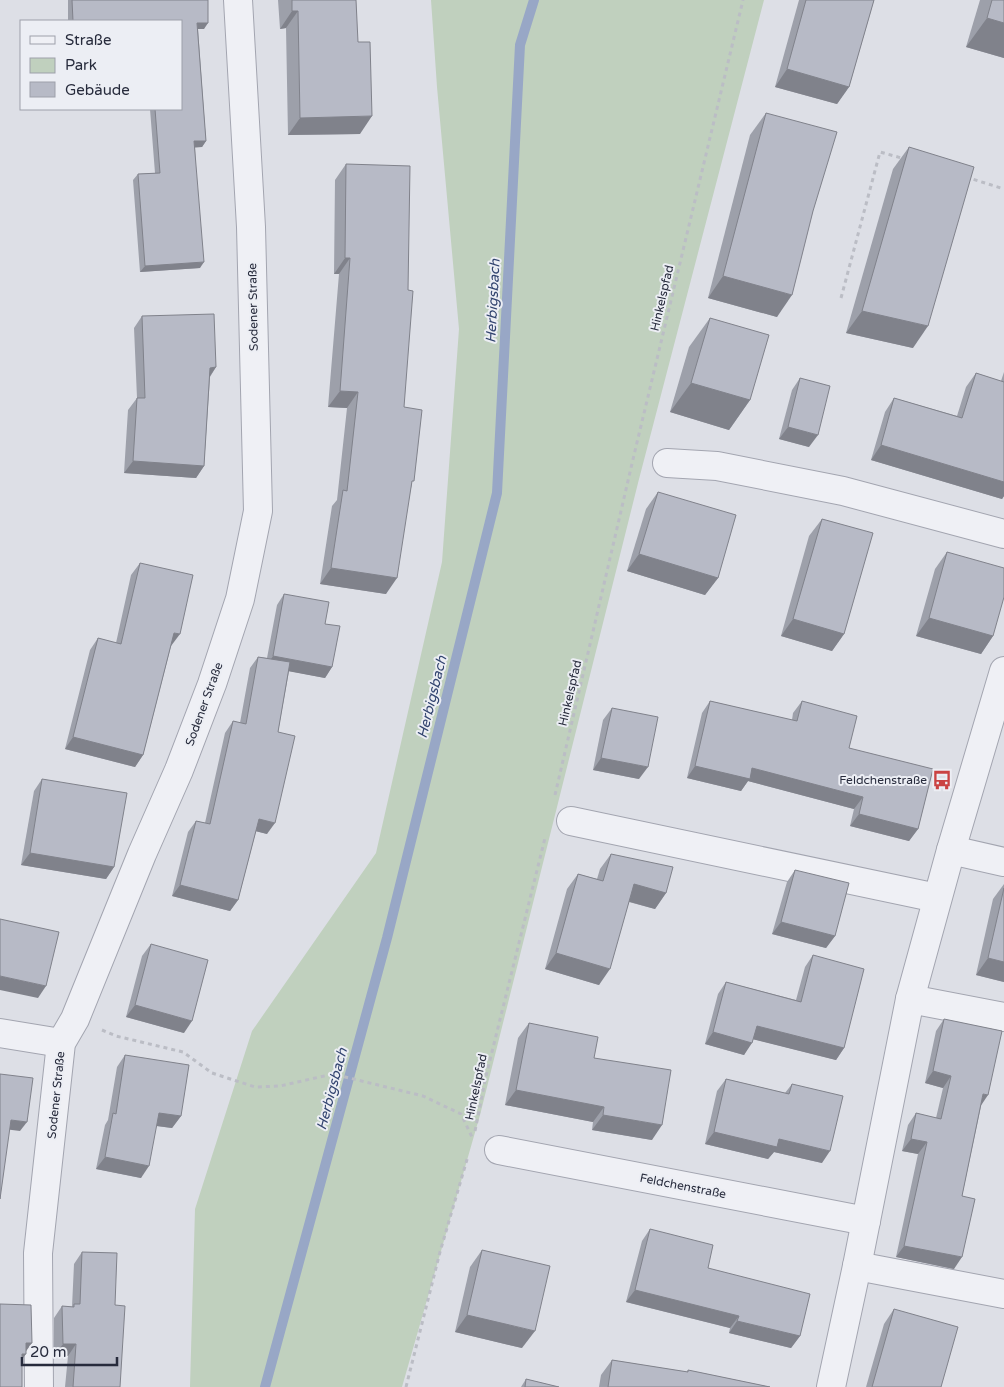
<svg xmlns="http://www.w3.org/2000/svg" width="1004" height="1387" font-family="'Varela Round',sans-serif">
<rect width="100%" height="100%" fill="#dddfe6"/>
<polygon fill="#c0d0be" points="431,0 764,0 638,483 480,1115 402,1387 190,1387 195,1209 252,1031 376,853 442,562 459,329 437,87"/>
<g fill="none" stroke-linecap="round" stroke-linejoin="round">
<polyline stroke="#98a7c6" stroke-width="10" points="265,1387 387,938 497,493 520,45 534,0"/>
<defs>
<g id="minor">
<polyline points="667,463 717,466 843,491 1004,534"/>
<polyline points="571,821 937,898"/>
<polyline points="951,850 1004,862"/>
<polyline points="910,999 1004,1017"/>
<polyline points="0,1033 61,1043"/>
<polyline points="499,1150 866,1221"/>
<polyline points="857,1266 1004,1294"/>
<polyline points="39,1387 38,1253 61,1043 75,1019 142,854 179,770 212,684 240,599 258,511 251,227 238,0"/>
<polyline points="831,1387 857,1266 910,999 951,850 1004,671"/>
</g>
</defs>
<use href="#minor" stroke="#a3a5b0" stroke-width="30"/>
<g stroke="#bbbdc5" stroke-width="3" stroke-dasharray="4 4" stroke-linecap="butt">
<polyline points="966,177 1004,189"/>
<polyline points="841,298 880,152 905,159"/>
<polyline points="555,795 634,455 743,0"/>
<polyline points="102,1030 116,1036 183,1052 212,1073 255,1087 280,1086 333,1074 423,1096 461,1114 472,1137"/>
<polyline points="475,1131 486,1076 545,838"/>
<polyline points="406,1387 440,1252 468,1156"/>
</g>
<use href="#minor" stroke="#eff0f5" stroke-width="28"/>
</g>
<g fill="#9da0aa">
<polygon points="68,0 208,0 204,29 198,29 206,141 202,147 195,147 200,268 140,272 133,180 138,174 155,173 150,109 181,109 181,21 68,21"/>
<polygon points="278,0 356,0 360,134 288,135 286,28 280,29"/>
<polygon points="799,0 874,0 849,87 837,104 775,87"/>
<polygon points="980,0 1004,0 1004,58 966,47"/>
<polygon points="766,113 813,211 777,317 708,298 750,135"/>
<polygon points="909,147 913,348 846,333 893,169"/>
<polygon points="346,164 404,407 412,484 386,594 320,584 332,506 337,500 347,408 328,407 339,274 334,274 335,180"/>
<polygon points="142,316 216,367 210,377 204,466 196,478 124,473 128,410 137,398 134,328"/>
<polygon points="710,318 750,400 729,430 670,412 689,347"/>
<polygon points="1004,372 1004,496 1002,499 871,460 885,412 894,398 957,416 966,387 976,373 1001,381"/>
<polygon points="800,378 809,447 779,439 792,390"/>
<polygon points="658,492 718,578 705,595 627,571 646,509"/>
<polygon points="822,519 844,634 832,651 781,636 809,536"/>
<polygon points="947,552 993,636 981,654 916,636 935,569"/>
<polygon points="140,563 171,646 143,755 135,767 65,749 90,650 98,638 116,643 131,575"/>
<polygon points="284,594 325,624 332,667 325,678 289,671 278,732 267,834 256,831 238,900 230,911 172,896 188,832 196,821 205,823 225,733 233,721 240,723 250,668 258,657 267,658 277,605"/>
<polygon points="710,701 792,720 793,713 802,701 849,748 918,829 909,841 850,826 854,809 748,781 741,791 687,778 702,713"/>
<polygon points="612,708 639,779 593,770 603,720"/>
<polygon points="42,779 114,867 106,879 21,865 34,791"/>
<polygon points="611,854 666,893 655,909 629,902 599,985 545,969 567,889 578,874 597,879 600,869"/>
<polygon points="795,870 835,936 826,948 772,934 787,882"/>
<polygon points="1004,884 1004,982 976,975 993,899"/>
<polygon points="151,944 184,1033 126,1017 142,956"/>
<polygon points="813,955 844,1048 836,1060 753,1039 744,1055 705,1044 718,994 726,982 796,1000 805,967"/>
<polygon points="944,1019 981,1106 962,1196 954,1269 896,1257 918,1154 902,1151 908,1125 916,1113 936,1118 943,1088 925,1083 936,1031"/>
<polygon points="529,1023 594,1058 652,1140 592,1130 593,1122 505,1105 518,1038"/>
<polygon points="125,1055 181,1116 172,1128 156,1126 141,1178 96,1169 105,1125 108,1120 117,1067"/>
<polygon points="726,1079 785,1093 792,1084 822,1163 774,1152 768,1159 705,1144 717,1091"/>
<polygon points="650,1229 708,1268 800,1336 791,1348 729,1333 730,1328 626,1302 642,1241"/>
<polygon points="482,1250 522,1348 455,1332 470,1267"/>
<polygon points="82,1252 115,1305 120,1387 65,1387 68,1356 54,1356 54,1318 62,1306 72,1307 74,1264"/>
<polygon points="894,1309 941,1387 866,1387 884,1324"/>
<polygon points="612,1360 687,1372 688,1370 770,1387 599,1387 601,1375"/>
<polygon points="526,1379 559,1387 521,1387"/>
</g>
<g fill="#80828b">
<polygon points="292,11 298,11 286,28 280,29"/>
<polygon points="987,18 1004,23 1004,58 966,47"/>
<polygon points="197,23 208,23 204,29 193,29"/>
<polygon points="787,69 849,87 837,104 775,87"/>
<polygon points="372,116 360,134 288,135 300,118"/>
<polygon points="194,141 206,141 202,147 190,148"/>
<polygon points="345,258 350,258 339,274 334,274"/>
<polygon points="204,262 200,268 140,272 145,266"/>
<polygon points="723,276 792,295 777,317 708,298"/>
<polygon points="862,311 928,326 913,348 846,333"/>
<polygon points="216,367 208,379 210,368"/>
<polygon points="691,383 750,400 729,430 670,412"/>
<polygon points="340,391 358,392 347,408 328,407"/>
<polygon points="788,427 818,435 809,447 779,439"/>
<polygon points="881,445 1004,482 1004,496 1002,499 871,460"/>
<polygon points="133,461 204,466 196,478 124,473"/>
<polygon points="639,554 718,578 705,595 627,571"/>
<polygon points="331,568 397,578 386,594 320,584"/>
<polygon points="929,618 993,636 981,654 916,636"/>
<polygon points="793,619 844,634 832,651 781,636"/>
<polygon points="174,633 180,634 171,646 166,645"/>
<polygon points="273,656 332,667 325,678 266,667"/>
<polygon points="73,737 143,755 135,767 65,749"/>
<polygon points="601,758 648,767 639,779 593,770"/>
<polygon points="695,766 752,768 863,797 854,809 748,781 741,791 687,778"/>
<polygon points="859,814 918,829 909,841 850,826"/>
<polygon points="259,819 275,823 267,834 251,830"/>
<polygon points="30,853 114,867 106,879 21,865"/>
<polygon points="634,884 666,893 655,909 623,900"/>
<polygon points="180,885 238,900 230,911 172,896"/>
<polygon points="781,922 835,936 826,948 772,934"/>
<polygon points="556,953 610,969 599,985 545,969"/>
<polygon points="988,958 1004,962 1004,982 976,975"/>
<polygon points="0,976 46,986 38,998 0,990"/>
<polygon points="135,1005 192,1021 184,1033 126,1017"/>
<polygon points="757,1026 844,1048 836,1060 748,1038"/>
<polygon points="713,1032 752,1043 744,1055 705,1044"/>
<polygon points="933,1071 951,1076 943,1088 925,1083"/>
<polygon points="516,1090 604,1107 593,1122 505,1105"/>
<polygon points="983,1094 988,1095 980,1107"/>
<polygon points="159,1113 181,1116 172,1128 150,1125"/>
<polygon points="603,1115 662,1125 652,1140 592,1130"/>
<polygon points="11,1120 27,1122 20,1131 4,1129"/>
<polygon points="714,1132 779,1139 830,1151 822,1163 774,1152 768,1159 705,1144"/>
<polygon points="911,1139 927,1142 918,1154 902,1151"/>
<polygon points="105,1157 149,1166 141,1178 96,1169"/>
<polygon points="904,1246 962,1257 954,1269 896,1257"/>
<polygon points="635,1290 739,1316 730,1328 626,1302"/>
<polygon points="467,1315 535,1331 522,1348 455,1332"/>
<polygon points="737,1321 800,1336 791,1348 729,1333"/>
<polygon points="26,1343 32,1343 24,1354 26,1354 17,1366"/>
<polygon points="63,1344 76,1344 68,1356 54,1356"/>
</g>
<g fill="#b7bac6" stroke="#80828b">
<polygon points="72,0 208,0 208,23 197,23 206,141 194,141 204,262 145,266 138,174 160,173 155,109 181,109 181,21 73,21"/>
<polygon points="292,0 356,0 358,42 370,42 372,116 300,118 298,11 292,11"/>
<polygon points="806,0 874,0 849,87 787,69"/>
<polygon points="992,0 1004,0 1004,23 987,18"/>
<polygon points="766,113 837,132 813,211 792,295 723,276"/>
<polygon points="909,147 974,167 928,326 862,311"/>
<polygon points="346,164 410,166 408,290 413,291 404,407 422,410 414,481 412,481 397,578 331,568 343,490 347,491 358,392 340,391 350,258 345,258"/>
<polygon points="214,314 216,367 210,368 204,466 133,461 137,398 145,398 142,316"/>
<polygon points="710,318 769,335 750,400 691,383"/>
<polygon points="976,373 1004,382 1004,482 881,445 894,398 962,418"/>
<polygon points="800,378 830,386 818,435 788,427"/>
<polygon points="658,492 736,515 718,578 639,554"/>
<polygon points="822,519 873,533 844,634 793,619"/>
<polygon points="947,552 1004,568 1004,597 993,636 929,618"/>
<polygon points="140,563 193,575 180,634 174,633 143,755 73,737 98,638 121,644"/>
<polygon points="284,594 329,602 325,624 340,626 332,667 273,656"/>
<polygon points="258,657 290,662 278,732 295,736 275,823 259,819 238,900 180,885 196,821 210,824 233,721 246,724"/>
<polygon points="710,701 797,721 802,701 857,716 849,748 933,769 918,829 859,814 863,797 752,768 750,779 695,766"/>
<polygon points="612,708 658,717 648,767 601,758"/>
<polygon points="42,779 127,793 114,867 30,853"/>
<polygon points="611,854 673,867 666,893 634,884 610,969 556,953 578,874 603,881"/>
<polygon points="795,870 849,883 835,936 781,922"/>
<polygon points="1004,888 1004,962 988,958"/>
<polygon points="0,919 59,932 46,986 0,976"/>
<polygon points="151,944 208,960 192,1021 135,1005"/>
<polygon points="813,955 864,969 844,1048 757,1026 752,1043 713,1032 726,982 801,1002"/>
<polygon points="944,1019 1002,1031 988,1095 983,1094 962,1196 975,1199 962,1257 904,1246 927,1142 911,1139 916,1113 941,1119 951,1076 933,1071"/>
<polygon points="529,1023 598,1037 594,1058 671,1070 662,1125 603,1115 604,1107 516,1090"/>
<polygon points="125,1055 189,1065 181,1116 159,1113 149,1166 105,1157 113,1113 116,1114"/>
<polygon points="0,1074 33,1078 27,1122 11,1120 0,1199"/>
<polygon points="726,1079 789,1094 792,1084 843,1096 830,1151 779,1139 777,1147 714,1132"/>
<polygon points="650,1229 713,1245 708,1268 810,1294 800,1336 737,1321 739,1316 635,1290"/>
<polygon points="482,1250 550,1266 535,1331 467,1315"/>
<polygon points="82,1252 117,1253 115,1305 125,1306 120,1387 73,1387 76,1344 63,1344 62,1306 74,1307 74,1304 80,1304"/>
<polygon points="0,1304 31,1305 32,1343 26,1343 26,1354 22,1354 22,1387 0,1387"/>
<polygon points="894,1309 958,1327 941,1387 872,1387"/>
<polygon points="612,1360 688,1372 688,1370 770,1387 608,1387"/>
<polygon points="526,1379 559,1387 525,1387"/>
</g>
<defs>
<symbol id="bus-bare" viewBox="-9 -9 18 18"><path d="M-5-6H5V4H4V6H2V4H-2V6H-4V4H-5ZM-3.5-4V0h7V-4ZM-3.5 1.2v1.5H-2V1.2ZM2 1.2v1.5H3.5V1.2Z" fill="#ca4343" stroke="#eceef4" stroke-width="2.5" paint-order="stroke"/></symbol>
</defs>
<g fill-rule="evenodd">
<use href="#bus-bare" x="928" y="766" width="28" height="28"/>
</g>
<g text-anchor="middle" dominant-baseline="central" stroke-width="4" stroke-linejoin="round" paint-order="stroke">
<g font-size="12" fill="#272b3c" stroke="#eceef4">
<text transform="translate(662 298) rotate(-77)">Hinkelspfad</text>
<text transform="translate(253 307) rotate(-91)">Sodener Straße</text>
<text transform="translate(570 693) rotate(-77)">Hinkelspfad</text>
<text transform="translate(204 704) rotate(-70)">Sodener Straße</text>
<text transform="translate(476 1087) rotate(-78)">Hinkelspfad</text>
<text transform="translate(56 1095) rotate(-84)">Sodener Straße</text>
<text transform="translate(683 1186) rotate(11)">Feldchenstraße</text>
</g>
<g font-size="12" fill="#272b3c" stroke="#eceef4" text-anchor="end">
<text x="927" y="780">Feldchenstraße</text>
</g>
<g font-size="14" font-style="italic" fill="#32446f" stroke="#eceef4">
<text transform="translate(493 301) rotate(-87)">Herbigsbach</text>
<text transform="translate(432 697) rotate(-76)">Herbigsbach</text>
<text transform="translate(332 1089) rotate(-75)">Herbigsbach</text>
</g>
</g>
<rect x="20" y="20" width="162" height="90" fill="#eceef4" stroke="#9da0aa"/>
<rect x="30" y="36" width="25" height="8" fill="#eff0f5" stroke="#9da0aa"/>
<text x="65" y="45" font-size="15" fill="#272b3c">Straße</text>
<rect x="30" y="58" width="25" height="15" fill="#c0d0be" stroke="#9da0aa"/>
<text x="65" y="70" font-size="15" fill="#272b3c">Park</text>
<rect x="30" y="82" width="25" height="15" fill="#b7bac6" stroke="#9da0aa"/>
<text x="65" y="95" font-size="15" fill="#272b3c">Gebäude</text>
<path d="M22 1357v8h95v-8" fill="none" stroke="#272b3c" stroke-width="2.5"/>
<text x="30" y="1357" font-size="15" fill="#272b3c" stroke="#eceef4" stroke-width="4" paint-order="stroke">20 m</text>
</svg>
